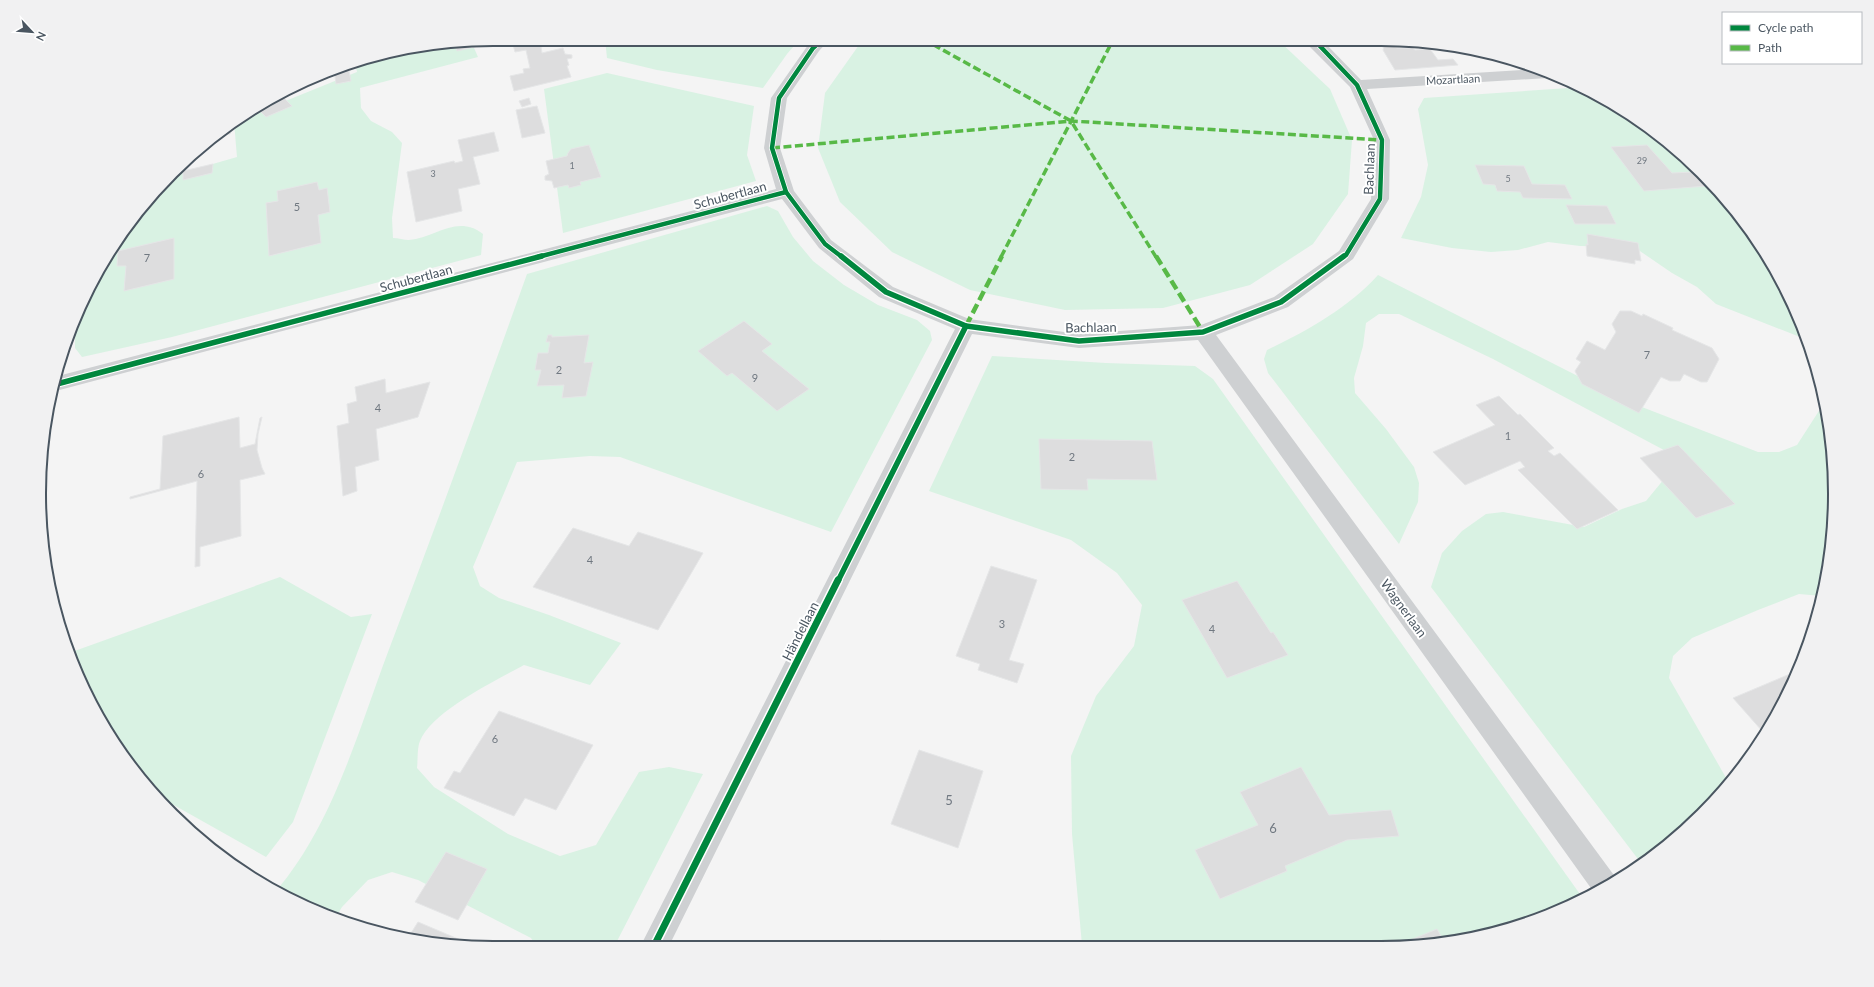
<svg xmlns="http://www.w3.org/2000/svg" width="1874" height="987" font-family="Lato,sans-serif">
<rect width="100%" height="100%" fill="#f4f4f4"/>
<g fill="#d9f2e3">
<polygon points="605,39 800,39 787,54 763,88 657,70 607,58"/>
<polygon points="867,39 1278,40 1330,89 1352,140 1348,194 1313,244 1250,285 1163,308 1065,310 970,290 892,252 840,202 818,148 825,93 859,45"/>
<path d="M471 41 478 57 360 88 361 108 371 121 392 132 402 143 392 218 393 238C398 238 404 240 409 240 435 238 457 214 483 234L481 255 172 337 82 357 75 348V316L115 241 152 194 171 176 237 157 234 122 357 72 355 61 405 48Z"/>
<polygon points="607,73 754,106 747,155 756,181 563,233 544,89"/>
<polygon points="1583,87 1657,133 1722,194 1774,266 1810,346 1800,337 1716,304 1697,287 1672,273 1634,247 1580,246 1548,242 1518,250 1491,252 1452,248 1401,238 1421,197 1428,165 1418,109 1424,98"/>
<path d="M767 206 778 211 793 237 813 261 844 285 878 305 917 320 930 331 932 340 831 532 620 457 590 456 517 462 473 567 480 586 499 598 549 615 621 643 590 685 524 665C496 680 431 712 420 741 417 748 418 760 417 768L434 787 508 834 560 856 596 845 639 772 669 767 703 774 614 947H537L531 938 418 880 392 872 368 880 342 907 336 917 292 901 276 891C332 826 358 732 388 652 436 526 482 400 527 274Z"/>
<path d="M1378 275 1629 402 1758 452H1779L1797 445 1824 403 1831 434 1834 523 1822 596 1799 594 1758 610 1692 638 1673 656 1669 678 1729 783 1722 793 1657 854 1641 863 1431 587 1442 553 1462 531 1486 514 1503 512 1584 527 1622 509 1646 501 1669 473 1677 457 1493 359 1399 314H1379L1366 323 1363 346 1354 378 1355 393 1386 429 1414 467 1419 483 1418 502 1399 544 1268 373 1264 359 1267 350C1307 331 1348 308 1378 275Z"/>
<polygon points="992,356 1106,363 1195,366 1213,379 1582,897 1554,913 1440,944 1082,945 1072,834 1071,756 1096,696 1134,646 1142,605 1117,573 1071,540 929,491"/>
<polygon points="280,577 351,617 372,614 293,822 266,857 156,795 115,746 74,668 69,653"/>
</g>
<g fill="#ddddde" stroke="#e5e6e7">
<polygon points="524,39 543,39 545,46 541,47 542,53 563,48 565,54 572,55 572,58 567,59 569,65 567,66 571,77 514,91 510,76 524,73 523,69 530,68 526,50 515,52 512,41"/>
<polygon points="476,41 479,46 457,51 454,43"/>
<polygon points="1390,45 1397,48 1412,48 1415,50 1430,49 1438,60 1453,59 1458,65 1395,70 1383,50 1384,47"/>
<polygon points="348,66 351,81 336,84 334,70"/>
<polygon points="281,95 292,106 266,117 256,107"/>
<polygon points="529,98 531,104 522,107 519,101"/>
<polygon points="537,106 545,133 522,138 516,110"/>
<polygon points="228,125 234,125 230,134 215,135"/>
<polygon points="494,132 499,151 473,157 480,184 458,189 462,211 416,222 407,172 454,161 455,163 463,161 458,140"/>
<polygon points="589,145 601,177 580,182 581,185 569,188 568,185 554,188 552,181 545,180 545,176 549,174 546,161 567,156 568,153 571,149"/>
<polygon points="1647,145 1672,173 1695,172 1706,186 1644,191 1611,147"/>
<polygon points="213,164 212,173 183,180 183,171"/>
<polygon points="1475,165 1524,166 1532,184 1565,185 1572,199 1523,198 1520,192 1497,191 1495,185 1483,184"/>
<polygon points="317,182 319,190 327,188 330,212 318,215 321,243 269,256 266,203 278,201 277,191"/>
<polygon points="1566,205 1607,206 1616,224 1575,224"/>
<polygon points="1587,234 1638,243 1641,261 1635,260 1635,264 1587,256 1586,244 1588,245"/>
<polygon points="174,238 174,279 124,291 126,266 117,266 118,251"/>
<polygon points="1620,311 1631,311 1642,316 1643,314 1673,328 1672,330 1712,348 1719,359 1707,382 1701,382 1684,374 1680,381 1670,381 1661,377 1639,413 1582,384 1575,371 1581,362 1576,359 1587,341 1605,350 1616,332 1612,324"/>
<polygon points="744,321 772,344 762,351 809,389 777,411 732,373 727,376 698,351"/>
<polygon points="548,335 552,335 552,337 589,335 584,363 593,362 586,396 562,398 564,385 537,386 541,370 535,370 538,353 548,353 550,342 546,342"/>
<polygon points="385,379 386,393 430,382 418,417 376,429 379,460 355,467 357,491 343,496 337,426 349,423 347,404 357,401 355,387"/>
<polygon points="1499,396 1518,415 1520,414 1554,448 1548,451 1554,456 1560,453 1618,510 1577,529 1518,470 1525,467 1520,461 1465,485 1433,452 1495,425 1476,405"/>
<polygon points="239,417 240,448 255,444 260,418 262,417 258,434 257,450 262,468 265,474 240,480 241,536 200,547 200,566 195,567 197,481 130,499 130,497 160,489 163,436"/>
<polygon points="1039,439 1152,441 1157,480 1087,479 1088,490 1041,489"/>
<polygon points="1678,445 1735,504 1696,518 1640,458"/>
<polygon points="573,528 629,546 638,532 703,553 658,630 533,587"/>
<polygon points="991,566 1037,580 1009,660 1024,664 1017,683 978,670 980,664 956,656"/>
<polygon points="1237,581 1271,633 1273,632 1288,655 1227,678 1182,600"/>
<polygon points="1797,671 1788,695 1763,732 1733,698"/>
<polygon points="499,711 593,745 556,810 525,798 514,816 444,788 454,771 460,773"/>
<polygon points="919,750 983,771 958,848 891,824"/>
<polygon points="1301,767 1329,815 1391,810 1399,836 1347,840 1285,866 1287,871 1220,899 1195,850 1258,825 1240,792"/>
<polygon points="446,852 487,869 458,920 415,902"/>
<polygon points="418,922 477,947 464,947 408,938"/>
<polygon points="1437,929 1445,943 1401,944"/>
<polygon points="880,940 894,946 878,946"/>
</g>
<g fill="none" stroke-linecap="round" stroke-linejoin="round">
<polygon fill="#ced0d2" fill-rule="evenodd" points="814,39 830,39 819,51 787,98 780,148 794,191 831,240 893,287 969,319 1079,334 1201,325 1274,297 1339,251 1371,199 1374,140 1350,87 1303,40 1321,40 1324,42 1361,80 1537,69 1554,76 1548,78 1367,89 1390,140 1389,199 1353,259 1288,307 1216,335 1616,878 1593,891 1198,340 1079,348 972,334 669,946 640,947 955,329 879,297 819,248 782,199 52,392 54,377 776,189 764,148 771,98 808,45"/>
<g stroke="#58b947" stroke-width="3.5" stroke-dasharray="8 3.5" stroke-linecap="butt">
<polyline points="923,39 1071,121 1156,257"/>
<polyline points="772,148 1071,121 1382,140"/>
<polyline points="1001,257 1113,40"/>
</g>
<g stroke="#58b947" stroke-width="4.5" stroke-dasharray="10 4.5" stroke-linecap="butt">
<polyline points="1156,256 1203,332"/>
<polyline points="966,326 1002,256"/>
</g>
<defs>
<g id="cycleway-far2">
<polyline points="823,39 813,48 779,98 772,148 786,192 825,244 842,257"/>
<polyline points="1311,40 1319,45 1357,85 1382,140 1380,199 1346,255 1343,257"/>
<polyline points="538,257 786,192"/>
</g>
<g id="cycleway-far1">
<polyline points="841,256 886,292 966,326 1079,341 1203,332 1281,302 1344,256"/>
<polyline points="53,385 542,256"/>
<polyline points="838,581 966,326"/>
</g>
<polyline id="cycleway" points="654,946 838,580"/>
</defs>
<use href="#cycleway-far2" stroke="#fff" stroke-width="6"/>
<use href="#cycleway-far1" stroke="#fff" stroke-width="8"/>
<use href="#cycleway" stroke="#fff" stroke-width="10"/>
<use href="#cycleway-far2" stroke="#00873e" stroke-width="4.5"/>
<use href="#cycleway-far1" stroke="#00873e" stroke-width="5.5"/>
<use href="#cycleway" stroke="#00873e" stroke-width="7"/>
</g>
<g text-anchor="middle" dominant-baseline="central" stroke-width="4" stroke-linejoin="round" paint-order="stroke">
<g font-size="9" fill="#707881">
<text x="1642" y="160">29</text>
<text x="572" y="165">1</text>
<text x="433" y="173">3</text>
<text x="1508" y="178">5</text>
</g>
<g font-size="11" fill="#4a5661" stroke="#fff">
<text transform="translate(1453 79) rotate(-3)">Mozartlaan</text>
</g>
<g font-size="11" fill="#707881">
<text x="297" y="206">5</text>
<text x="147" y="257">7</text>
<text x="1647" y="354">7</text>
<text x="559" y="369">2</text>
<text x="755" y="377">9</text>
<text x="378" y="407">4</text>
<text x="1508" y="435">1</text>
<text x="1072" y="456">2</text>
<text x="201" y="473">6</text>
<text x="590" y="559">4</text>
<text x="1002" y="623">3</text>
<text x="1212" y="628">4</text>
<text x="495" y="738">6</text>
</g>
<g font-size="13" fill="#4a5661" stroke="#fff">
<text transform="translate(1369 169) rotate(-88)">Bachlaan</text>
<text transform="translate(730 195) rotate(-15)">Schubertlaan</text>
<text transform="translate(416 278) rotate(-15)">Schubertlaan</text>
<text transform="translate(1091 327) rotate(-1)">Bachlaan</text>
<text transform="translate(1404 608) rotate(54)">Wagnerlaan</text>
<text transform="translate(800 631) rotate(-63)">Händellaan</text>
</g>
<g font-size="13" fill="#707881">
<text x="949" y="800">5</text>
<text x="1273" y="828">6</text>
</g>
</g>
<path d="M0 0H1874V987H0ZM493 46H1381A447 447 0 0 1 1828 493V494A447 447 0 0 1 1381 941H493A447 447 0 0 1 46 494V493A447 447 0 0 1 493 46Z" fill="#f1f1f2" fill-rule="evenodd"/>
<path fill="none" stroke="#4a5661" stroke-width="2" d="M493 46H1381A447 447 0 0 1 1828 493V494A447 447 0 0 1 1381 941H493A447 447 0 0 1 46 494V493A447 447 0 0 1 493 46Z"/>
<rect x="1722" y="12" width="140" height="52" fill="#ffffff" stroke="#b7bbc0"/>
<rect x="1730" y="25" width="20" height="6" fill="#00873e" stroke="#b7bbc0"/>
<text x="1758" y="32" font-size="12" fill="#4a5661">Cycle path</text>
<rect x="1730" y="45" width="20" height="6" fill="#58b947" stroke="#b7bbc0"/>
<text x="1758" y="52" font-size="12" fill="#4a5661">Path</text>
<g transform="translate(32 32) rotate(116)" stroke="#ffffff" stroke-width="3" paint-order="stroke">
<path d="M0-3L7 15L0 10L-7 15Z" fill="#4a5661"/>
<text y="-6" font-size="11" font-weight="bold" text-anchor="middle" fill="#4a5661">N</text>
</g>
</svg>
